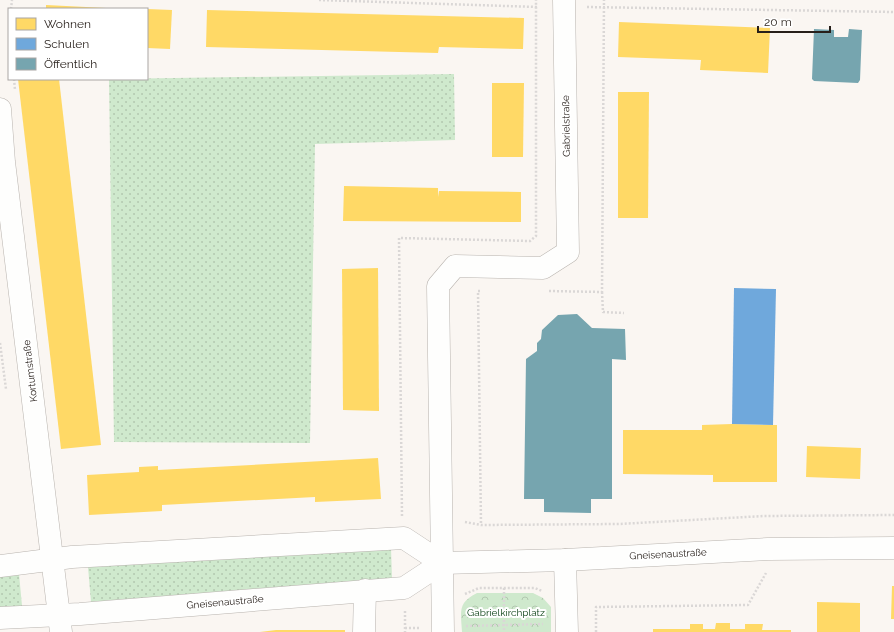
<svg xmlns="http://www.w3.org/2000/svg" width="894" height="632" font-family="Raleway,sans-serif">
<defs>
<pattern id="grass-dots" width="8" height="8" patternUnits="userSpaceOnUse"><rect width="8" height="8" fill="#cfe9cd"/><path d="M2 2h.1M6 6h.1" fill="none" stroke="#b2c7af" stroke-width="1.8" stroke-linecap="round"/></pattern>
<pattern id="park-crowns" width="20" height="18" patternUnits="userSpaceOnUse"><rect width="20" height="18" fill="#cfe9cd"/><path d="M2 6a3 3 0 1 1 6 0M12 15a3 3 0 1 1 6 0" fill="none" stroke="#b2c7af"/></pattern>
</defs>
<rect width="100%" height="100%" fill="#faf6f2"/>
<g fill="url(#grass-dots)">
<polygon points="454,74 455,140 315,144 310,443 114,442 109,79"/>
<polygon points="391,548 392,579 91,602 88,567"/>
<polygon points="19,574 22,606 0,607 0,576"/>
</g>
<path fill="url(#park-crowns)" d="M477 593H533L543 598 551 607V632H462C461 612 457 603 477 593Z"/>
<g fill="#ffd966">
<polygon points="46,5 106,8 106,9 46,9"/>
<polygon points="147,9 172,10 170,49 147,48"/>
<polygon points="207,10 524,18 523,49 439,47 438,53 206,47"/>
<polygon points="619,22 770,28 768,73 700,70 701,60 618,57"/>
<polygon points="18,79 59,79 101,445 61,449"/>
<polygon points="492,83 524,83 523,157 492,157"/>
<polygon points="618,92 649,92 648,218 618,218"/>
<polygon points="344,186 438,188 438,197 439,191 521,192 521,222 343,221"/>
<polygon points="378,268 379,411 343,410 342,269"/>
<polygon points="732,424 777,425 777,482 713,482 713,475 623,474 623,430 702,430 702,425"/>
<polygon points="807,446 861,448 860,479 806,477"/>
<polygon points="378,458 381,499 315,502 315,497 162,505 162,511 89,515 87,475 139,472 139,467 158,466 158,470"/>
<polygon points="892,586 894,586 894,619 891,619"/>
<polygon points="817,602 860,603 860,632 817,632"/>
<polygon points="716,623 730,623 730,629 745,629 745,624 763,624 762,630 791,630 791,632 653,632 653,629 690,629 690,624 703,624 703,629 715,629"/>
<polygon points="276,630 345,630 345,632 260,632"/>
</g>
<polygon fill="#6fa8dc" points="734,288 776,289 773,425 732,424"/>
<g fill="#76a5af">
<polygon points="814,29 834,30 834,37 848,37 849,29 862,30 860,80 858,83 814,81 812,79"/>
<polygon points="577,314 592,328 625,329 626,360 612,359 612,499 591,499 591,513 544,512 544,499 524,499 526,359 537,351 537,343 541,339 542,330 558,315"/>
</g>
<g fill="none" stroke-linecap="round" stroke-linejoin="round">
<defs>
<g id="minor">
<polyline points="0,109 4,162 61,632"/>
<polyline points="565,560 567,632"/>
<polyline points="0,566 72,557 404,538 442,563"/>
<polyline points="0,618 80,614 404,588 442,563 565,560 768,549 894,548"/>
<polyline points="364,632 365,590"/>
<polyline points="443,632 438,286 455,266 543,268 568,252 564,0"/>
</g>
</defs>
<use href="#minor" stroke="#b8b3ae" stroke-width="23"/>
<g stroke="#dad7d6" stroke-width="2.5" stroke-dasharray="2 2" stroke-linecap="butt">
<polyline points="319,0 538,7"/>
<polyline points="587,7 894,12"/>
<polyline points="11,9 12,0"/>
<polyline points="14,79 15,90"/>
<polyline points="480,291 478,291 481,525"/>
<polyline points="549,291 602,292 604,0"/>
<polyline points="602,292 603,312 624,313"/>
<polyline points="0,343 6,389"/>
<polyline points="402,516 399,238 530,241 536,236 536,0"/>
<polyline points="465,522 481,525 619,524 764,516 894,515"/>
<polyline points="504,588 504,632"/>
<polyline points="465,594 479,588 535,588 542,591"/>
<polyline points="405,611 405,632"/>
<polyline points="466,626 543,624"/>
<polyline points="405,628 419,628"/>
<polyline points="596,632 596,607 748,605 766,573"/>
</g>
<use href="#minor" stroke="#fefefd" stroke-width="22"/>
</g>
<g text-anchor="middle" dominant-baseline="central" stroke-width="4" stroke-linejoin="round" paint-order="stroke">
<g font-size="10" fill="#271f1a" stroke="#fff">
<text transform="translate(566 126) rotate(-91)">Gabrielstraße</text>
<text transform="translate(30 371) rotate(-97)">Kortumstraße</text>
<text transform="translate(668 554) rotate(-3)">Gneisenaustraße</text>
<text transform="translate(225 602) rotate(-5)">Gneisenaustraße</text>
</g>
<g font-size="10" fill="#10451a" stroke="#fff">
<text x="506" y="612">Gabrielkirchplatz</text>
</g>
</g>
<rect x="8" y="8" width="140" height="72" fill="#ffffff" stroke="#a9a5a3"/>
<rect x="16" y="18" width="20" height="12" fill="#ffd966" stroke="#a9a5a3"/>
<text x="44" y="28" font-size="12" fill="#271f1a">Wohnen</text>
<rect x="16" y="38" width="20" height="12" fill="#6fa8dc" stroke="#a9a5a3"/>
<text x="44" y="48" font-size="12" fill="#271f1a">Schulen</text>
<rect x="16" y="58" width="20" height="12" fill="#76a5af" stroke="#a9a5a3"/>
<text x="44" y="68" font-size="12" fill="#271f1a">Öffentlich</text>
<path d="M758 26v6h72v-6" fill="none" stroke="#271f1a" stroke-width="2"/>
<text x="764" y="26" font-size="12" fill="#271f1a" stroke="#ffffff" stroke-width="3" paint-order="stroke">20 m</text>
</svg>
